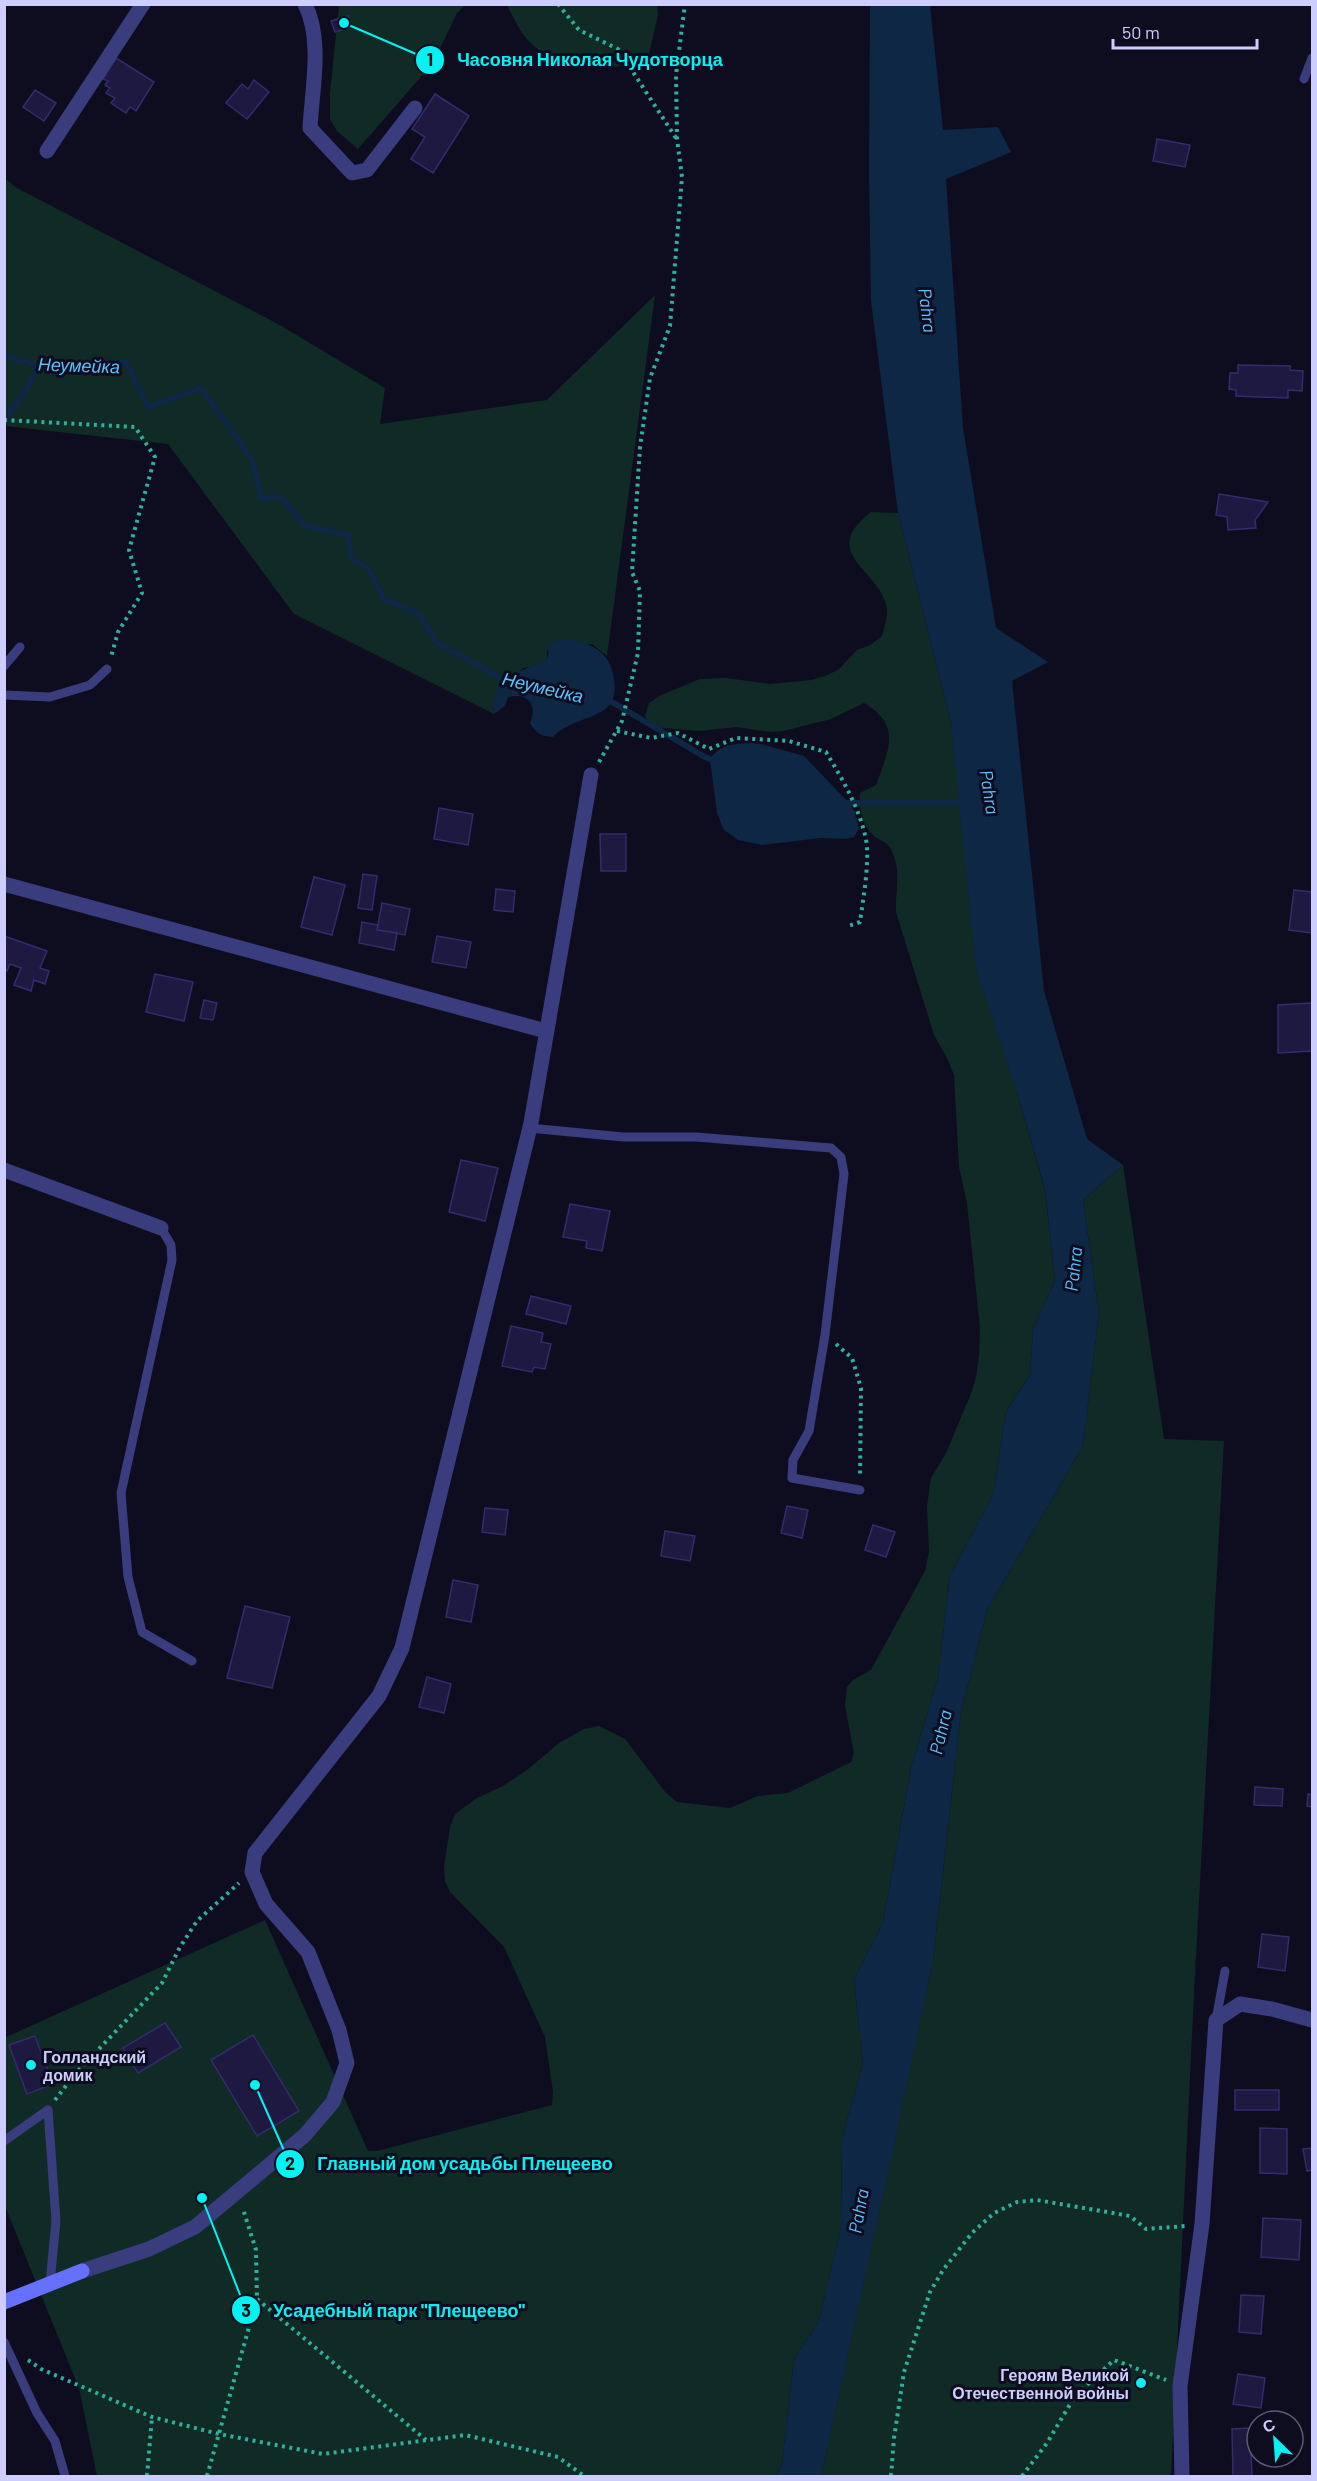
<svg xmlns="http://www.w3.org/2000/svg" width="1317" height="2481" font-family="Barlow,sans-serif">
<rect width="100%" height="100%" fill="#0e0d20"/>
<g fill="#102a26">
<polygon points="339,5 465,5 457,13 433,63 358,149 337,131 330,119 330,93"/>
<path d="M507 5H657L658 15 649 54C620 75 563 71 535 47 521 35 515 20 507 5Z"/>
<polygon points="4,178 17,188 278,324 385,388 380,424 547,400 655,295 607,656 592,644 547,651 547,660 531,667 523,668 493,705 494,714 294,614 168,444 5,426"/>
<path d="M871 512 898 513 951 723 1017 1093 1045 1190 1055 1281 1033 1329 1030 1375 1006 1412 993 1495 950 1575 938 1678 911 1768 883 1923 854 1979 863 2063 842 2139 841 2227 819 2321 794 2359 782 2463 776 2476H97L79 2388 5 2206 4 2038 265 1920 368 2151H377L552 2105 553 2092 545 2037 504 1947 450 1892 445 1881 444 1867 450 1827 455 1814 477 1798 503 1786 527 1770 559 1743 584 1729 599 1726 625 1739 666 1793 677 1802 730 1808 758 1796 788 1793 851 1762 854 1753 845 1706 847 1687 853 1680 871 1670 925 1571 929 1552 927 1506 931 1478 946 1453 970 1396 976 1378 979 1356 980 1328 967 1203 959 1167 954 1075 947 1058 934 1035 896 912C895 895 900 876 895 860 889 837 882 845 871 833 861 822 859 808 860 793L876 785C888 751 903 726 864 703L831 719 783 731 771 732 736 727 700 731 652 727 645 716 649 703 661 695 700 679 727 678 770 684 811 680 825 676 838 670 857 650 870 645 882 636C884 627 888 617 887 608 880 569 817 554 871 512Z"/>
<polygon points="1123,1165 1164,1439 1224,1441 1194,1993 1171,2476 821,2476 933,1960 961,1712 987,1610 1083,1446 1099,1313 1083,1200"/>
</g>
<g fill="#0d2744">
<polygon points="870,5 930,5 943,130 998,127 1011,152 946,179 963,428 996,628 1048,662 1012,681 1044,991 1087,1139 1123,1165 1083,1200 1099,1313 1083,1446 987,1610 961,1712 933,1960 893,2150 821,2476 776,2476 782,2463 794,2359 819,2321 841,2227 842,2139 863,2063 854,1979 883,1923 911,1768 938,1678 950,1575 993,1495 1006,1412 1030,1375 1033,1329 1055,1281 1045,1189 1017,1093 976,968 951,723 898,513 871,301 869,173"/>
<path d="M566 639C588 644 605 647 612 670 627 724 577 711 553 737 542 736 536 734 530 723 538 705 528 692 508 697L505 706 494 714 493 705 500 679 547 660 550 643Z"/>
<path d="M751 743 761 744 804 756 849 803 854 811 859 829 854 837 846 839 821 838 762 845 738 840 724 830 717 813 710 759C720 744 735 744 751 743Z"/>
</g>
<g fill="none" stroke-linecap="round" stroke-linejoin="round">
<g stroke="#0d2744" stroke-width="6">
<polyline points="4,355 38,366 126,362 148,407 201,388 253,461 261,499 280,496 306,526 348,535 351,558 369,569 384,599 419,614 437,643 505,680"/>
<polyline points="4,420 24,393 38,366"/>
<polyline points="606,701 612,702 705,757 718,762"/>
<polyline points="841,803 965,803"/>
</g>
</g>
<g fill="#1d1940" stroke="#322c6c" stroke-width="1.5">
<polygon points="348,16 351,27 335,32 331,21"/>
<polygon points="116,58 154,82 136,111 130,107 126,113 111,103 115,98 106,93 110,88 105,85 108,81 103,79"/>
<polygon points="254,80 269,92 247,119 226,103 242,84 248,89"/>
<polygon points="35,90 56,103 44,121 23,107"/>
<polygon points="435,94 469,116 433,173 411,159 425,137 412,129"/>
<polygon points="1157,139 1190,145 1185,167 1153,161"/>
<polygon points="1238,365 1290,366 1290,370 1303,371 1302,391 1288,390 1288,398 1236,396 1236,390 1229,389 1230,373 1238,373"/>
<polygon points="1219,494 1268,502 1255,520 1256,528 1228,530 1227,517 1216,515"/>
<polygon points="439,808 473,814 468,845 434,839"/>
<polygon points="600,834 626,834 626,871 601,871"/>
<polygon points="363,874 377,876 372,910 358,908"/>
<polygon points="314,877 345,885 332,935 301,927"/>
<polygon points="496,889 515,891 513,912 494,910"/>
<polygon points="1294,890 1312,892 1312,933 1289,930"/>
<polygon points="382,903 410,909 405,935 377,930"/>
<polygon points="362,922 378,925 377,930 397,933 394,950 359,943"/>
<polygon points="4,936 47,951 40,968 49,971 45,984 34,980 31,991 14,985 21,968 10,964 7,971 4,970"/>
<polygon points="437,936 471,942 466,968 432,962"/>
<polygon points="155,974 193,982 184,1021 146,1012"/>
<polygon points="204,1000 217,1003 213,1020 200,1018"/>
<polygon points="1312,1003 1312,1051 1278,1053 1278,1005"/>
<polygon points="461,1160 498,1168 485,1221 449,1212"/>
<polygon points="570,1204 610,1211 602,1251 586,1248 587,1241 563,1237"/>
<polygon points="531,1296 571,1306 566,1324 526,1314"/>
<polygon points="511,1326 543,1333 541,1342 551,1344 545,1369 534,1367 532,1372 502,1366"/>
<polygon points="787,1506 808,1510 802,1538 781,1533"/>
<polygon points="485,1508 508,1510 505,1535 482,1532"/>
<polygon points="873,1525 895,1532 886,1557 865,1550"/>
<polygon points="665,1531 695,1536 690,1561 661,1556"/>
<polygon points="453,1580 478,1585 471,1622 446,1617"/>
<polygon points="245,1606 290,1617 272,1688 227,1678"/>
<polygon points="427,1677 451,1684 444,1713 419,1707"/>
<polygon points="1255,1787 1283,1789 1282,1806 1254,1805"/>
<polygon points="1308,1794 1312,1795 1312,1807 1307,1806"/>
<polygon points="1262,1934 1289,1937 1285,1971 1258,1967"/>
<polygon points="165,2023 181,2047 138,2073 123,2048"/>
<polygon points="253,2035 299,2111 257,2136 211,2060"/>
<polygon points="35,2036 53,2084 27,2094 9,2045"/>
<rect x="1235" y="2090" width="44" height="20"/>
<polygon points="1260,2128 1287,2129 1287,2174 1260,2173"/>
<polygon points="1312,2148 1312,2170 1307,2171 1303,2149"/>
<polygon points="1263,2218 1301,2220 1299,2260 1261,2257"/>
<polygon points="1241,2295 1264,2296 1261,2334 1239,2332"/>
<polygon points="1238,2374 1265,2378 1261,2408 1233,2404"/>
<polygon points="1250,2428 1252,2476 1233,2476 1232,2429"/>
</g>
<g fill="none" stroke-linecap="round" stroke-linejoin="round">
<g stroke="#30af9b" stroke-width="4" stroke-dasharray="3 4.5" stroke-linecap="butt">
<polyline points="558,4 579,30 618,49 676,138"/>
<polyline points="4,420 135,427 155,457 129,550 142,593 118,632 111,657"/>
<path d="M617 731 651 738 678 733 709 749 736 738 789 741 826 752C841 777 858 805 865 835 871 857 863 899 860 922L848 926"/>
<polyline points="599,762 622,721 638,653 640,591 632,572 640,447 650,378 670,326 682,177 677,139 676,75 685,4"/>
<polyline points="836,1344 852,1358 861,1388 860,1478"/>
<polyline points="55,2100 75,2074 162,1983 180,1947 197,1921 239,1883"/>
<polyline points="257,2299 426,2440"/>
<polyline points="28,2360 41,2369 152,2417 219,2434 323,2454 465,2435 558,2457 584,2476"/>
<polyline points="147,2476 152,2417"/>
<polyline points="207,2476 257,2299 256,2250 243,2209"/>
<polyline points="891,2476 894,2438 904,2372 930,2292 943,2270 972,2233 994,2213 1017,2202 1037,2200 1130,2216 1146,2229 1186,2226"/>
<polyline points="1022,2476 1047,2443 1075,2396 1114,2360 1166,2380"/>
</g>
<g stroke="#393d7e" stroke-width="9">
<polyline points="1304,79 1312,58"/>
<polyline points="4,666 20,647"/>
<polyline points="4,695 50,697 90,685 107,669"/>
<polyline points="529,1128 623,1137 696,1137 831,1148 841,1157 844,1174 825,1335 809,1431 793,1460 792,1478 860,1490"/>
<polyline points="161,1228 171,1245 172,1260 121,1493 128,1577 142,1632 192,1661"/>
<polyline points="1216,2020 1225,1971"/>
<polyline points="48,2110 56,2221 50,2283"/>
<polyline points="4,2141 48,2110"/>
<polyline points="4,2342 37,2413 55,2441 65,2476"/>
</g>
<g stroke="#393d7e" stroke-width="15">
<path d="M305 4C323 41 312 88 310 128L352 173 367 170 415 108"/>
<polyline points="47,151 143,4"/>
<polyline points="4,884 546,1031"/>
<polyline points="4,1170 161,1228"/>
<polyline points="82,2271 149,2249 195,2227 305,2135 333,2102 347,2063 339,2030 308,1952 266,1904 252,1872 255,1853 379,1696 402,1648 531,1123 591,775"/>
<polyline points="1182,2476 1180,2386 1202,2224 1216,2020 1240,2004 1272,2009 1312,2020"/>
</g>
<polyline stroke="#6571fc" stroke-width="15" points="4,2302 82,2271"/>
</g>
<g fill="#04f3f2" stroke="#0e0d20" stroke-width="2">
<circle cx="31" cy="2065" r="6"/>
<circle cx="1141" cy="2383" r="6"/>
</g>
<g text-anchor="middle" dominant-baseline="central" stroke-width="6" stroke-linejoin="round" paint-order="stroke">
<g font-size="16" font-weight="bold" fill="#cdcdfe" stroke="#0e0d20" text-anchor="start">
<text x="43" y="2056">Голландский<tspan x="43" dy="18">домик</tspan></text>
<text x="1129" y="2374" text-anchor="end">Героям Великой<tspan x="1129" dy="18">Отечественной войны</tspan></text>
</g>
<g font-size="18" font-style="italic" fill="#5cc2fc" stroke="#0e0d20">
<text transform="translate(928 310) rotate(83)">Pahra</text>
<text transform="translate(79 365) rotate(2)">Неумейка</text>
<text transform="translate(543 687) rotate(13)">Неумейка</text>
<text transform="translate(990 792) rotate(81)">Pahra</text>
<text transform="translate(1073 1269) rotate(-84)">Pahra</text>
<text transform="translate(940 1732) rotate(-77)">Pahra</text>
<text transform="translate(858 2211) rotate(-80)">Pahra</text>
</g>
</g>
<path fill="none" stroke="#04f3f2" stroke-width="2" d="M344 23L430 60M255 2085L290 2164M202 2198L246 2310"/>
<g fill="#04f3f2" stroke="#0e0d20" stroke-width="2">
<circle cx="344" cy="23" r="6"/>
<circle cx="255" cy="2085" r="6"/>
<circle cx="202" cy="2198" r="6"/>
<circle cx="430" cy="60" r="15"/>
<circle cx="290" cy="2164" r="15"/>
<circle cx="246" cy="2310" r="15"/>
</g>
<g font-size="18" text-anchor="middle" font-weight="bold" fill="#111">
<text x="430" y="66">1</text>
<text x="290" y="2170">2</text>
<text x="246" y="2317">3</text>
</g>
<g font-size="18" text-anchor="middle" font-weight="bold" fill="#04f3f2" stroke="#0e0d20" stroke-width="6" stroke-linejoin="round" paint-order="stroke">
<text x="590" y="66">Часовня Николая Чудотворца</text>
<text x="465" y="2170">Главный дом усадьбы Плещеево</text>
<text x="399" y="2317">Усадебный парк "Плещеево"</text>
</g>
<rect width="1317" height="2481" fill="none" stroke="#cdcdfe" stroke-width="12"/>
<g transform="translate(1275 2439) rotate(335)"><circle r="28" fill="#0e0d20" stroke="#5a5a79" stroke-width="1.5"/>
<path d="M0-4.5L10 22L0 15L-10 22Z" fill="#04f3f2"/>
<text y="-9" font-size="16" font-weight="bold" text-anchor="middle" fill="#cdcdfe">С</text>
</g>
<path d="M1113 39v9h144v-9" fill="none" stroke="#cdcdfe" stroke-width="3"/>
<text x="1122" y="39" font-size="18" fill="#cdcdfe" stroke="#0e0d20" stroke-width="4.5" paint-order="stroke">50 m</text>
</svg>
